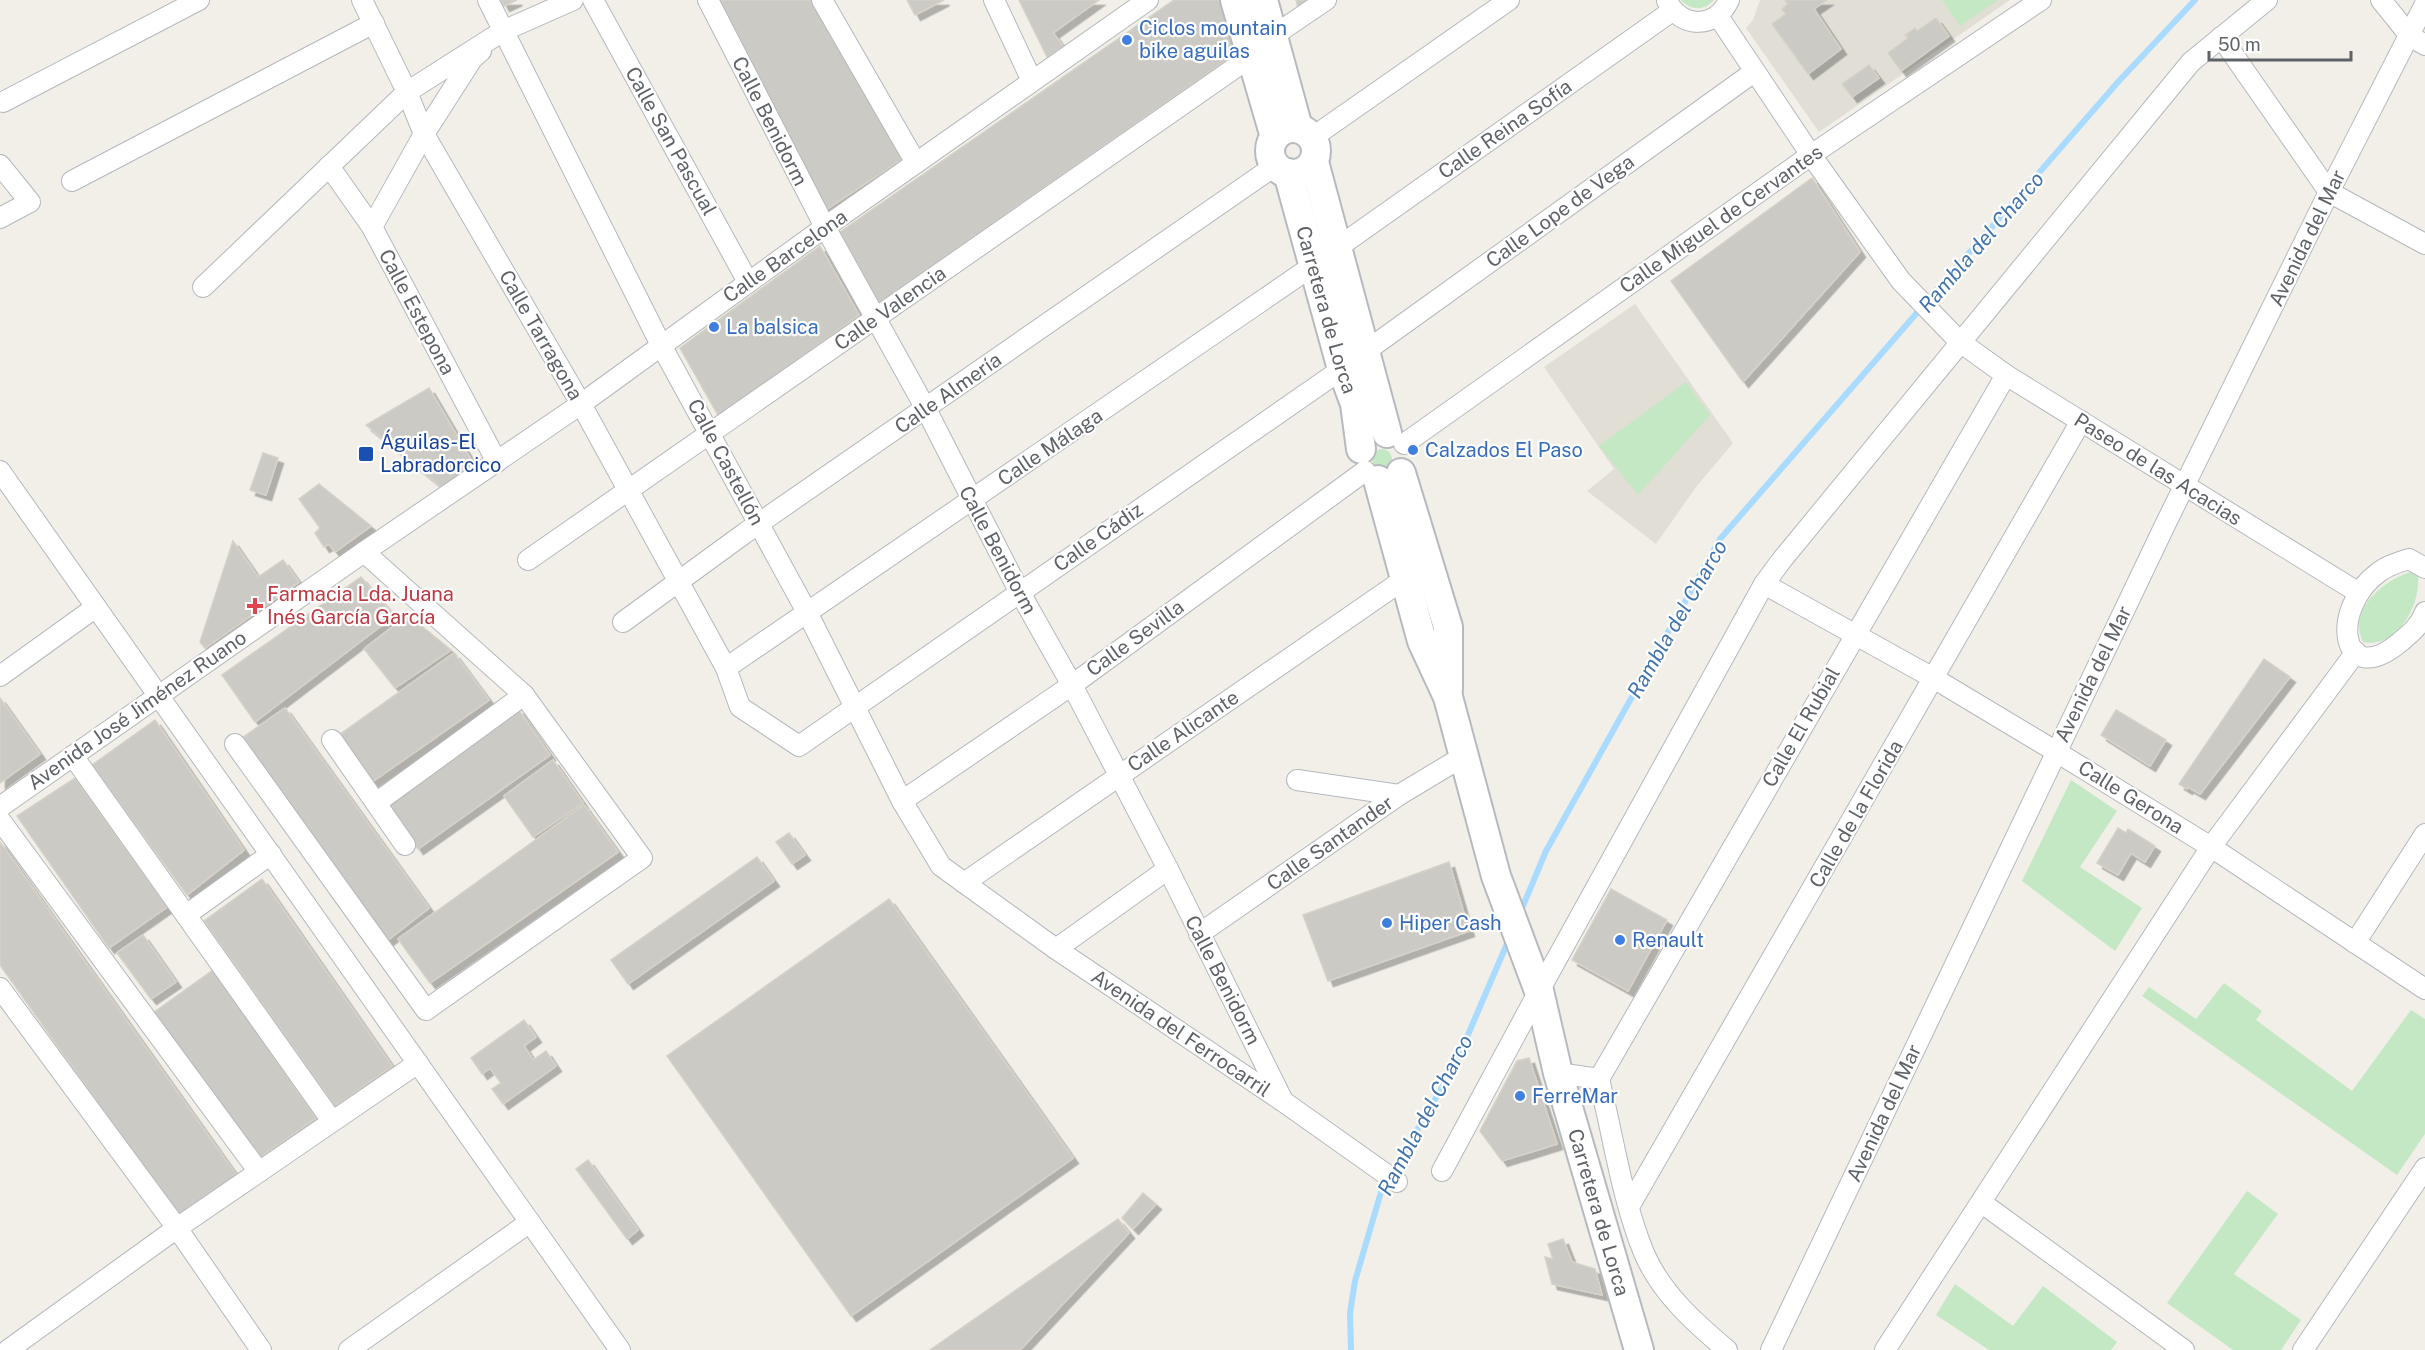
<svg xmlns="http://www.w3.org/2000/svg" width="2425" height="1350" font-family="'Public Sans',sans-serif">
<defs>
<filter id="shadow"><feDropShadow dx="5.5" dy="5.5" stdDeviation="0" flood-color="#0004"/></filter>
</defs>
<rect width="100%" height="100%" fill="#f1efe8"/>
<g fill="#e1ded6">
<polygon points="1760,0 2010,0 1819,132 1746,28 1753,20"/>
<polygon points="1635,304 1733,443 1696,487 1656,544 1587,491 1614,469 1544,367"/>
</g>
<g fill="#c4e8c4">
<path d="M1681 0H1714C1704 11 1691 11 1681 0Z"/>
<polygon points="1942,0 1998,0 1960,26"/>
<polygon points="1686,382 1710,415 1638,495 1599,446"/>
<circle cx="1382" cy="459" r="10"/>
<path d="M2411 572 2418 575C2421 604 2398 649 2363 642 2347 609 2384 580 2411 572Z"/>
<polygon points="2071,780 2117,811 2080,867 2142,908 2115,951 2022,881"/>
<polygon points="2224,983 2262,1011 2256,1020 2352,1091 2411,1010 2425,1019 2425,1134 2397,1175 2142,996 2149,987 2196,1019"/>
<polygon points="2247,1191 2278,1214 2234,1274 2301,1320 2281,1350 2233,1350 2167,1303"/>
<polygon points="1955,1284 2013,1326 2043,1286 2117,1342 2111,1350 1989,1350 1936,1315"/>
</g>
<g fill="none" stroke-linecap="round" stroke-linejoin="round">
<g stroke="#a9daff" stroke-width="6">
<polyline points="1520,913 1546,851 1720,539 2118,82 2195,0"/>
<polyline points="1351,1350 1350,1313 1355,1281 1381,1192 1455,1065 1509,939"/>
</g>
</g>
<g fill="#cccac5" stroke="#d6d1c6" stroke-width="1.5" filter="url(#shadow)">
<polygon points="501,0 517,0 504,6"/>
<polygon points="717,0 816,0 902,159 824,211"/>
<polygon points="907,0 944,0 915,15"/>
<polygon points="1019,0 1099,0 1053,33 1063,46 1047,57"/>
<polygon points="1174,0 1223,0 1235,54 879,303 840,232"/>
<polygon points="1296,0 1308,0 1298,7"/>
<polygon points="1785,0 1827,0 1814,9 1841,49 1808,74 1772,24 1786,14 1782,9 1788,4"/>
<polygon points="1936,18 1949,36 1901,71 1888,53 1908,38 1905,35 1915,28 1917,31"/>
<polygon points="1869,65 1879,78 1852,97 1842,84"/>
<polygon points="1812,178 1860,252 1743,382 1671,281"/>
<polygon points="820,246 859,315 719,417 680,348"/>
<polygon points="429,388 476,468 443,488 366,425"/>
<polygon points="263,453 278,458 266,495 250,490"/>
<polygon points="319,484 371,526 335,552 329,544 324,547 315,533 320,528 299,499"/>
<polygon points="233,541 258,577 283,560 299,582 205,648 200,642"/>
<polygon points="361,577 394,616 255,722 222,675"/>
<polygon points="408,615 451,650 395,688 364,649"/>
<polygon points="454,653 489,700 372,782 339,735"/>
<polygon points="2264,659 2290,677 2200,794 2188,787 2187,789 2179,784"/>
<polygon points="0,698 40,754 0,783"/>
<polygon points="285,708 429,908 384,943 242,738"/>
<polygon points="518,709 550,755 418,849 386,804"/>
<polygon points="2116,710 2166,740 2150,766 2101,735"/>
<polygon points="155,720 244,850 187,895 92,765"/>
<polygon points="553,760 583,803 533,837 504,796"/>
<polygon points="75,778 167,907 109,948 17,816"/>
<polygon points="584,805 618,852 430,983 398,939"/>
<polygon points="2118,828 2126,833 2128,829 2155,846 2145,862 2131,853 2118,875 2097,863"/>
<polygon points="789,833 805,855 792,864 776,842"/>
<polygon points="0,842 237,1176 179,1217 0,965"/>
<polygon points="757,857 774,881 628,984 611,960"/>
<polygon points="1449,862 1469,931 1328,981 1303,915"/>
<polygon points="262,879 392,1066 335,1106 204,921"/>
<polygon points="1611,889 1667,920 1628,991 1572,960"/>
<polygon points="889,899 1073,1158 851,1316 667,1056"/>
<polygon points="143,935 176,982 151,999 117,953"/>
<polygon points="213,970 316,1118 256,1160 153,1013"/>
<polygon points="524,1020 536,1037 524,1046 533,1060 546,1051 556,1066 503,1104 492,1089 501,1083 490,1068 482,1074 471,1058"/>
<polygon points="1529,1058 1557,1144 1502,1161 1480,1131 1517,1061"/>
<polygon points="588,1160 638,1230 627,1239 576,1169"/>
<polygon points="1143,1193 1156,1204 1133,1229 1122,1218"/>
<polygon points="1118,1219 1129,1233 1020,1350 930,1350"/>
<polygon points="1563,1239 1572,1262 1595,1269 1602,1295 1552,1284 1545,1257 1553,1259 1548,1244"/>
</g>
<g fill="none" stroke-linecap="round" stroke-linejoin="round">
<defs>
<g id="street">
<polyline points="362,0 407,92 424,134 581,404 726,668 740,707 799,746 1342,369"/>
<polyline points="488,0 661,345 808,614 902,801 941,866 1056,949 1284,1102 1397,1182"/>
<polyline points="593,0 748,282"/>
<polyline points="708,0 825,227 926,409 1019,591 1072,685 1168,869 1283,1101"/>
<polyline points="822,0 916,163"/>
<polyline points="994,0 1032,81"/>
<polyline points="2381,0 2410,36 2425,45"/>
<path d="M1667 1C1681 29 1716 29 1729 0"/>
<polyline points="1718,16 1811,155 1901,281 1960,342 2006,375 2359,593"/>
<polyline points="1273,36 1326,0"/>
<polyline points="2221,37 2329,192 2425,244"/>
<polyline points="3,102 199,0"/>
<polyline points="1313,137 1509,0"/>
<polyline points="0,165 30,202 0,218"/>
<polyline points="329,166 372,227 497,462"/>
<polyline points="72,181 374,23"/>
<polyline points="372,227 424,134 472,59 481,51"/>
<polyline points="1337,248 1672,11"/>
<polyline points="203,287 407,92 503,31 573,0"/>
<polyline points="1366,351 1754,72"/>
<polyline points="1404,444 1811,155 2041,0"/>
<polyline points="0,471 620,1350"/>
<polyline points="364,552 524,695 376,803"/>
<polyline points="528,560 1252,56"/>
<path d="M2425 568 2409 559C2399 562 2388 565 2379 572 2329 608 2340 691 2399 643 2410 634 2420 626 2425 612"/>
<polyline points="1764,584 1935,679 2055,751 2211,847 2425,989"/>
<polyline points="623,622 745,533 1276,165"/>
<polyline points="726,668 1314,265"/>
<polyline points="0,676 96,607"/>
<polyline points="332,740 405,845"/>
<polyline points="235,744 426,1010 642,858 524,695"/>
<polyline points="73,756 332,1121"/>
<polyline points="1297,780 1399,795"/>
<polyline points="902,801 1072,685 1365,471"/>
<polyline points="0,807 364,552 581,404 825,227 1148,0"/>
<polyline points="0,820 259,1172"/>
<polyline points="964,883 1403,580"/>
<polyline points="186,915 271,854"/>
<polyline points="1199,934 1399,795 1464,756"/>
<polyline points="2355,943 2425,834"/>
<polyline points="1056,949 1168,869"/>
<polyline points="0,988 177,1228 418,1063"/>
<polyline points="1558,1073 1599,1079"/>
<polyline points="1599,1079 2006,375"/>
<path d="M1599 1079C1613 1135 1622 1200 1644 1253 1661 1293 1695 1323 1727 1350"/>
<polyline points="1442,1171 1539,991 1764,584 1781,561 2191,62 2267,0"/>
<polyline points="1982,1203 2184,1350"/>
<polyline points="1630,1205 2081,421"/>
<polyline points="8,1350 177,1228 261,1350"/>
<polyline points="349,1350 530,1222"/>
<polyline points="1771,1350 2165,525 2329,192 2425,4"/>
<polyline points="1885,1350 2211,847 2356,652"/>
<polyline points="2303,1350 2425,1168"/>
</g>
<g id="secondary">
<polyline points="1235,0 1275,137"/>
<polyline points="1263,0 1298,128"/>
<circle cx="1293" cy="151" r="23"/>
<polyline points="1314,162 1387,433"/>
<path id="s1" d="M1288 173 1342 369 1355 404 1361 449"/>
<polyline points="1401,473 1448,627 1448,689"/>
<path id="s2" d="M1378 480 1422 641 1448 697 1496 876 1539 991 1558 1073 1639 1350"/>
</g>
</defs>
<use href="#street" stroke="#b5b8bc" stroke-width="22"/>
<use href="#secondary" stroke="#b6babf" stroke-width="32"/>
<use href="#street" stroke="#fff" stroke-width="20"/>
<use href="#secondary" stroke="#fff" stroke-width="28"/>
</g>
<g fill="#3f7fe0" stroke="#fff" stroke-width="2">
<circle cx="1127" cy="40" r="6"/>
<circle cx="714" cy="327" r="6"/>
<circle cx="1413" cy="450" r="6"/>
<circle cx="1387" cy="923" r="6"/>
<circle cx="1620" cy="940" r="6"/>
<circle cx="1520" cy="1096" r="6"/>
</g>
<rect fill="#1a4fb4" stroke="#fff" stroke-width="2" x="358" y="446" width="16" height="16" rx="3"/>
<path fill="#e0444e" stroke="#fff" stroke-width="2" d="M252 597h6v6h6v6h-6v6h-6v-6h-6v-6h6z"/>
<g text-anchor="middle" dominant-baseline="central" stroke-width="4.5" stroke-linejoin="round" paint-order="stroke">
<g font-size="20" fill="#366cbe" stroke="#fff" text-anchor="start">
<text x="1139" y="28">Ciclos mountain<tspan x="1139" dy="23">bike aguilas</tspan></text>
<text x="726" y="327">La balsica</text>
<text x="1425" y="450">Calzados El Paso</text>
<text x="1399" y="923">Hiper Cash</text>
<text x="1632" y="940">Renault</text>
<text x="1532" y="1096">FerreMar</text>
</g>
<g font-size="20" fill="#5f6368" stroke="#fff">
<text transform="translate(770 121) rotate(63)">Calle Benidorm</text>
<text transform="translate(1505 129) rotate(-35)">Calle Reina Sofía</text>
<text transform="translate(671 141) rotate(61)">Calle San Pascual</text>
<text transform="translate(1560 211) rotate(-36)">Calle Lope de Vega</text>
<text transform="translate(1721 219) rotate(-35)">Calle Miguel de Cervantes</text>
<text transform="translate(2307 238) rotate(-64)">Avenida del Mar</text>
<text transform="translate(785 256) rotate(-35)">Calle Barcelona</text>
<text transform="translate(890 308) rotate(-35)">Calle Valencia</text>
<text stroke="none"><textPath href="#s1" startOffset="142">Carretera de Lorca</textPath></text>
<text transform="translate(417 312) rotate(62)">Calle Estepona</text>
<text transform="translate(541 335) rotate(60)">Calle Tarragona</text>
<text transform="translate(948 393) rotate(-35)">Calle Almería</text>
<text transform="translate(1050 447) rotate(-34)">Calle Málaga</text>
<text transform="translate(726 462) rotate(62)">Calle Castellón</text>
<text transform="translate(2158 469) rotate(32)">Paseo de las Acacias</text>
<text transform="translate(1098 537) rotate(-35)">Calle Cádiz</text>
<text transform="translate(998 550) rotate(62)">Calle Benidorm</text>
<text transform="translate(1135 638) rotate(-36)">Calle Sevilla</text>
<text transform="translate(2093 674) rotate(-64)">Avenida del Mar</text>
<text transform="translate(137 710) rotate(-35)">Avenida José Jiménez Ruano</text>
<text transform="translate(1801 727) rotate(-60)">Calle El Rubial</text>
<text transform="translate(1183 731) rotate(-34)">Calle Alicante</text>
<text transform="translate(2131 797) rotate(32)">Calle Gerona</text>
<text transform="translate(1856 814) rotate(-60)">Calle de la Florida</text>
<text transform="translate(1330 843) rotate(-35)">Calle Santander</text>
<text transform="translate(1223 980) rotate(63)">Calle Benidorm</text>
<text transform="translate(1181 1033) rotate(34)">Avenida del Ferrocarril</text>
<text transform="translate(1884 1113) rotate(-65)">Avenida del Mar</text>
<text stroke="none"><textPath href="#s2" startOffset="766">Carretera de Lorca</textPath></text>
</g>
<g font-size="20" fill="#164399" stroke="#fff" text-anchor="start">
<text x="380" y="442">Águilas-El<tspan x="380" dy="23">Labradorcico</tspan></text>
</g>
<g font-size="20" fill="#be3a42" stroke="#fff" text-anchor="start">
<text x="267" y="594">Farmacia Lda. Juana<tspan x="267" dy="23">Inés García García</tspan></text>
</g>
<g font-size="21" font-style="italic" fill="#4174ab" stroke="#fff">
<text transform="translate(1981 242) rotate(-49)">Rambla del Charco</text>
<text transform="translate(1677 619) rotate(-60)">Rambla del Charco</text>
<text transform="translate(1425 1115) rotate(-62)">Rambla del Charco</text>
</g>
</g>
<path d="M2209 51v9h142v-9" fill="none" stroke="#5f6368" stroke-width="3"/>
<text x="2218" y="51" font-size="18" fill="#5f6368" stroke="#ffffff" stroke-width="4.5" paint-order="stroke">50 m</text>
</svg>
